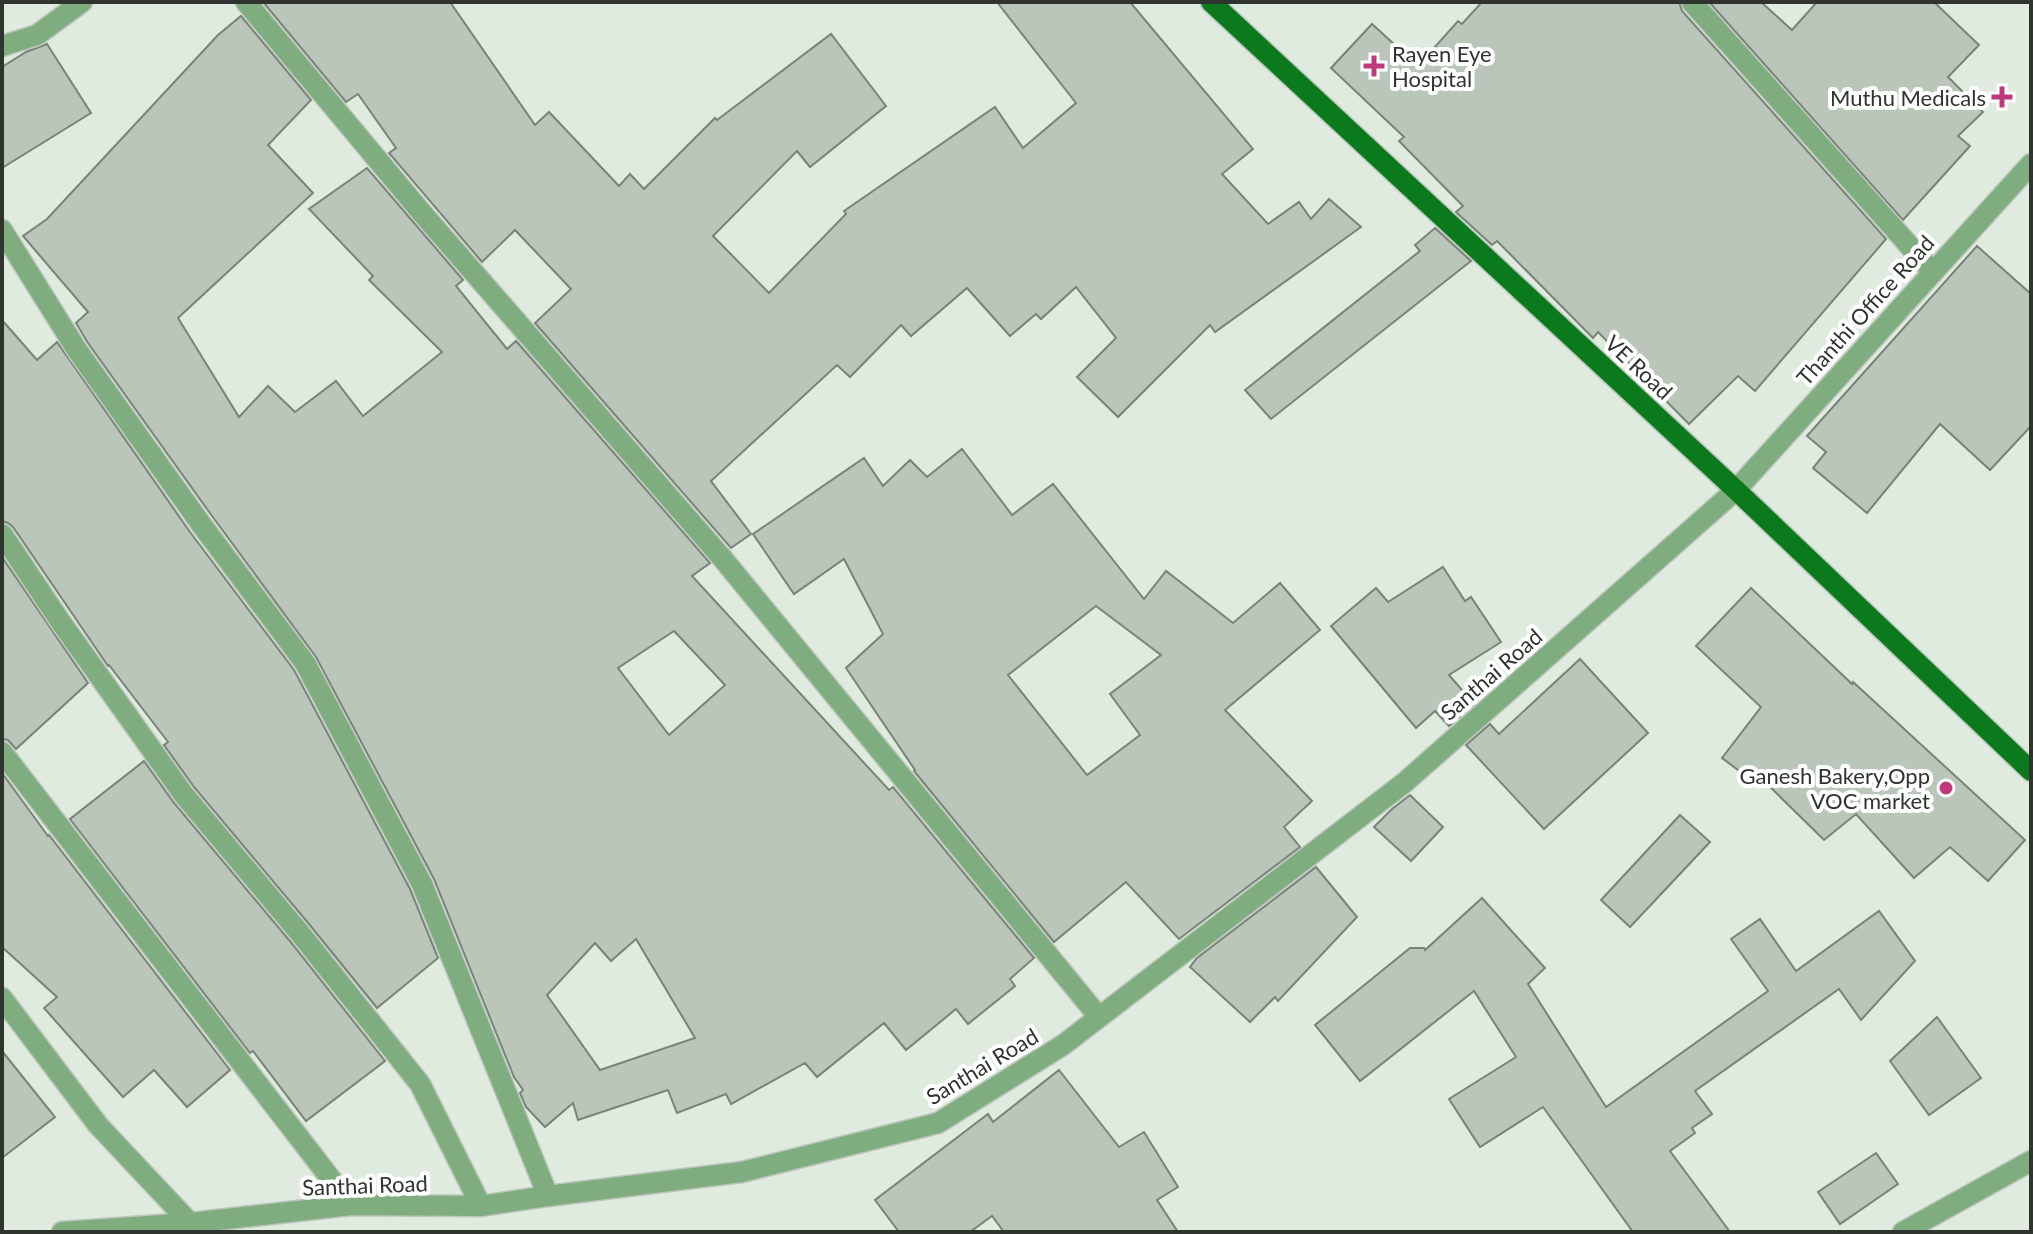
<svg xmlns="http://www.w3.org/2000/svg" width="2033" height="1234" font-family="Lato,sans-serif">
<rect width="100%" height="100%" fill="#dfebdf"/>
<g fill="#bbc6ba" stroke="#798479" stroke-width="2" fill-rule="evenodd">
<polygon points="263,2 450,2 535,125 549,112 619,186 630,174 644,189 715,118 717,120 831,34 886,106 810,167 797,151 713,236 769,293 846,214 844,211 995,107 1023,148 1076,103 997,2 1130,2 1253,149 1222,174 1268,224 1299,202 1311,219 1329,199 1361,227 1215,332 1210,325 1118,417 1077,377 1116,338 1076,287 1041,319 1036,314 1010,336 967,288 911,336 901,325 850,377 837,365 711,481 751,534 731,548 535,323 571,289 515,230 482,262 389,153 396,148 358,94 346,102"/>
<polygon points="1482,2 1679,2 1682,11 1886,239 1755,391 1738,376 1689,424 1598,332 1593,338 1497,241 1492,245 1456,212 1463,206 1399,141 1404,137 1331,68 1372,24 1418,66 1458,21 1462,24"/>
<polygon points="1709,2 1761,2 1792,30 1817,2 1934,2 1979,45 1948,77 1983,112 1958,136 1970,146 1903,220"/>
<path d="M241 16 311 100 268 145 313 193 178 318 239 417 268 386 295 412 336 381 363 416 442 352 369 280 373 276 309 209 367 168 463 280 456 286 507 349 516 341 710 563 692 576 889 790 893 787 1034 958 1010 979 1015 986 968 1024 956 1009 906 1050 884 1023 817 1077 805 1063 731 1104 726 1094 677 1113 668 1090 578 1120 573 1103 545 1127 526 1107 520 1093 523 1090 514 1077 434 879 316 657 212 516 88 343 76 323 88 312 23 236 47 219 218 35ZM674 631 725 685 669 735 618 668ZM636 939 695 1038 600 1070 547 995 595 943 611 961Z"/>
<polygon points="47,44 91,113 2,168 2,67 26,52"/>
<polygon points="1435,228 1471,261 1271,419 1245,390 1420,251 1415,245"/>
<polygon points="1977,246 2031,294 2031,426 1990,470 1940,424 1867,513 1813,468 1826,452 1807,436"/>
<polygon points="2,320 37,360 57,342 190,532 294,670 410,889 438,958 377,1008 309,924 194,787 164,745 168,742 109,665 108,666 13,527 8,523 2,521"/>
<path d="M962 449 1012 515 1053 484 1144 599 1166 571 1233 623 1280 583 1320 630 1225 710 1312 801 1284 827 1300 847 1179 939 1126 882 1054 942 914 771 915 770 846 668 883 634 844 559 794 594 753 534 864 458 883 486 910 460 927 477ZM1096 606 1161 655 1110 694 1140 735 1087 775 1008 675Z"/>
<polygon points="2,557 88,683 16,749 8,740 2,739"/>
<polygon points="1443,567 1465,601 1471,597 1501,642 1449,675 1474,704 1449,726 1435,711 1416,728 1331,626 1376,588 1388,602"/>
<polygon points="1751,588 1852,684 1853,682 2025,840 1988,881 1950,847 1914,878 1856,814 1824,840 1762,779 1758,785 1722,758 1761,707 1696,646"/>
<polygon points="1580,659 1648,733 1544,829 1466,745 1490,724 1499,734"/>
<polygon points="144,761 174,803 289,940 385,1061 306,1121 253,1051 250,1053 70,819"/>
<polygon points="2,773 48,836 49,835 230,1070 187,1107 154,1070 123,1097 44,1008 57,997 2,947"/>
<polygon points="1410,795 1443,827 1411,861 1374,827 1392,809"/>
<polygon points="1680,815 1710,842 1630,927 1601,900"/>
<polygon points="1316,867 1357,917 1278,1001 1275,997 1250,1022 1190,967 1197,958"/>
<polygon points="1482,898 1545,968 1528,984 1606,1107 1768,991 1731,939 1760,919 1796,971 1879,911 1915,961 1861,1020 1839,989 1695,1091 1712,1114 1692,1128 1695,1133 1670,1151 1730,1232 1633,1232 1543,1107 1480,1147 1449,1099 1516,1057 1474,991 1360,1081 1315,1025 1410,948 1424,948 1425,950"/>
<polygon points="1937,1017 1981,1078 1929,1115 1890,1061"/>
<polygon points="2,1051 55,1117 2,1158"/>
<polygon points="1059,1070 1119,1147 1144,1132 1178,1187 1157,1200 1178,1232 1004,1232 992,1216 970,1232 899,1232 875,1200 988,1114 993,1122"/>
<polygon points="1876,1153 1898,1184 1840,1224 1818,1192"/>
</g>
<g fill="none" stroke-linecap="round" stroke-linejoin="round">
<defs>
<g id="minor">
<polyline points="246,2 422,213 723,559 1099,1017"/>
<polyline points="1692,2 1932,271"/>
<polyline points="2,46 37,35 82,2"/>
<polyline points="2,230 77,350 201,524 305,663 422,884 548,1196"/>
<polyline points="2,534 60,621 184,795 299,932 420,1084 481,1206"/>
<polyline points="2,752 351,1205"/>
<polyline points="2,998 98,1125 190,1223"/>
<polyline points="62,1232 190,1223 351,1205 481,1206 548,1196 742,1172 938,1123 1063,1045 1404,783 1736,490 2031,164"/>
<polyline points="1903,1232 2031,1161"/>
</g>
<polyline id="major" points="1211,2 1736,490 2031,771"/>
</defs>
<use href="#minor" stroke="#bcc6bc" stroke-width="23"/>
<use href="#major" stroke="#bcc6bc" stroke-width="23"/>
<use href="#minor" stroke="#7fad7f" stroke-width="20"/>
<use href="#major" stroke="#0a7a1c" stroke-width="20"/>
</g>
<g fill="#be387a" stroke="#fff" stroke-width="3">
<path d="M1370 54h8v8h8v8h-8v8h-8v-8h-8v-8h8z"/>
<path d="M1998 85h8v8h8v8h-8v8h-8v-8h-8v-8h8z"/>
<circle cx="1946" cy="788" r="8"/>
</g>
<g text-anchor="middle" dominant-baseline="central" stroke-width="8" stroke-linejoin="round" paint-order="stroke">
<g font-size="22" fill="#2f342f" stroke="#fff" text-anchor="end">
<text x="1392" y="53" text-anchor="start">Rayen Eye<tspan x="1392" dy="25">Hospital</tspan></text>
<text x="1986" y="97">Muthu Medicals</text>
<text x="1930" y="775">Ganesh Bakery,Opp<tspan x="1930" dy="25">VOC market</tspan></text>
</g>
<g font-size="22" fill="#2f342f" stroke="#fff">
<text transform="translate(1865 310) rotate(-48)">Thanthi Office Road</text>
<text transform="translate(1639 367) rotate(43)">VE Road</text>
<text transform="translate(1491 674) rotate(-41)">Santhai Road</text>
<text transform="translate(982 1066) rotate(-31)">Santhai Road</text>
<text transform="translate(365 1185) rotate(-2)">Santhai Road</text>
</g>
</g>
<rect width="2033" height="1234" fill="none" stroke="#2f342f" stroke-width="8"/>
</svg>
